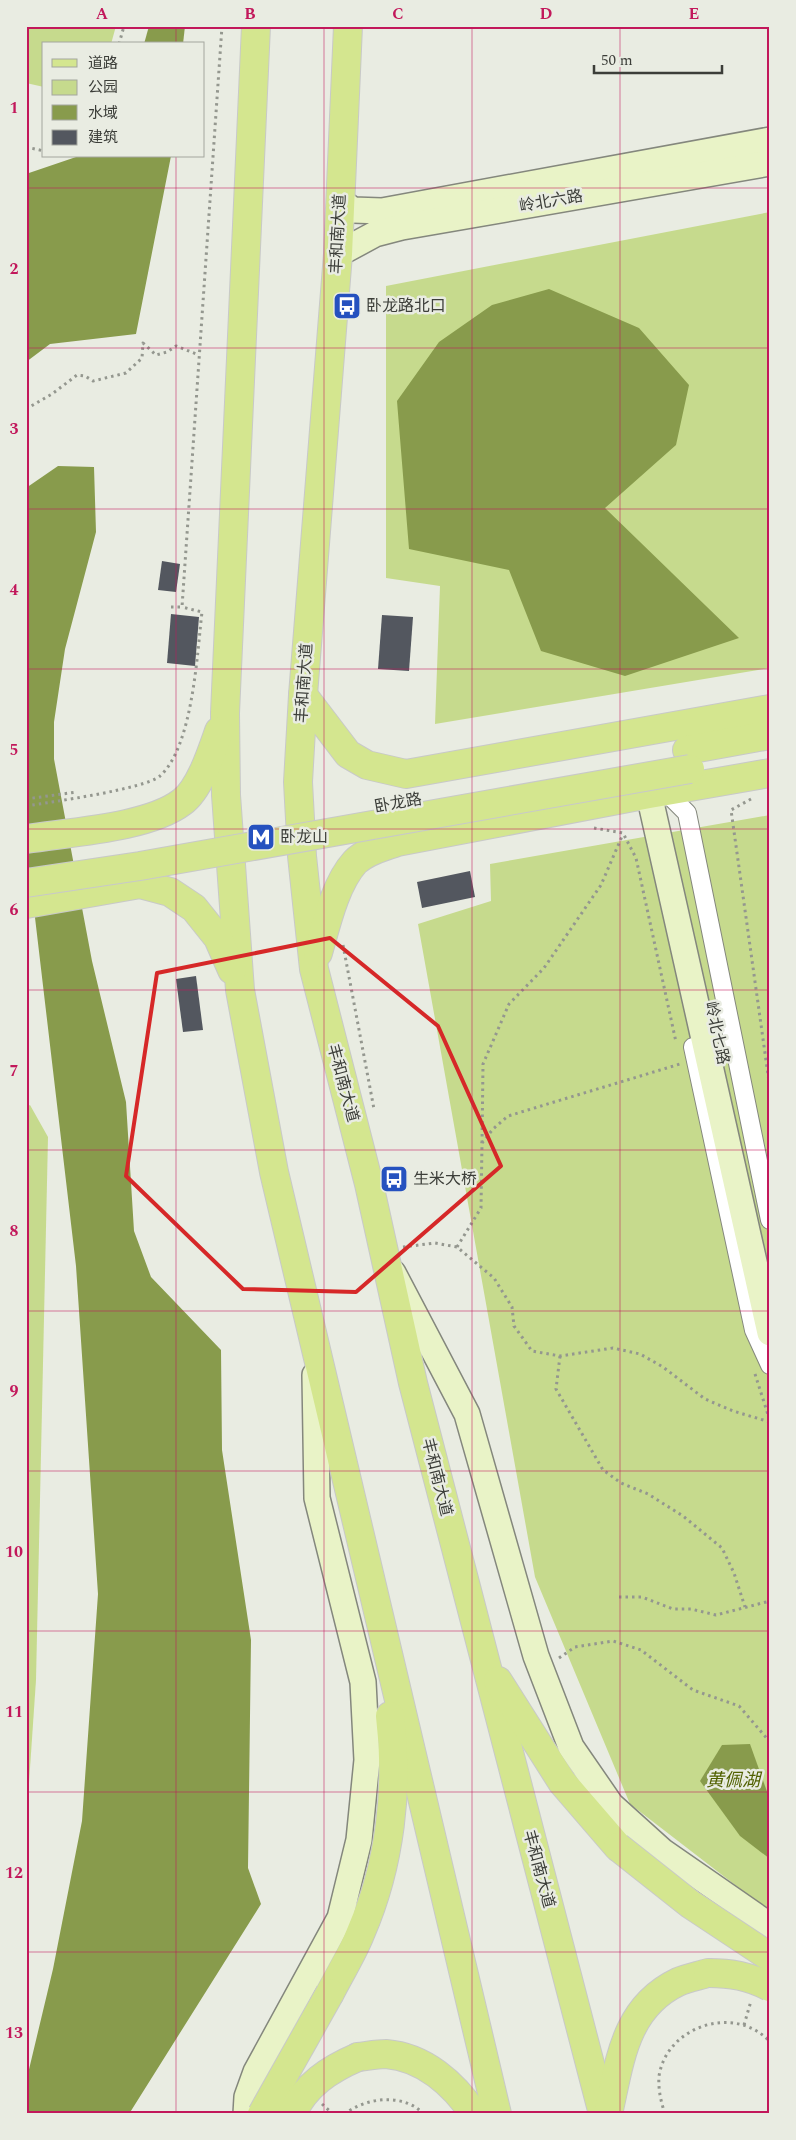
<svg xmlns="http://www.w3.org/2000/svg" width="796" height="2140" font-family="Spectral,'Noto Sans SC',serif">
<rect width="100%" height="100%" fill="#e9ece2"/>
<g fill="#c6da8d">
<polygon points="26,26 116,26 111,44 44,44 44,87 26,83"/>
<polygon points="770,212 770,668 435,724 440,586 386,578 386,286"/>
<polygon points="770,815 770,1912 630,1804 535,1577 418,924 491,901 490,864"/>
<polygon points="30,1105 48,1137 36,1680 26,1827 26,1107"/>
</g>
<g fill="#889b4c">
<polygon points="149,26 185,26 183,44 144,44"/>
<polygon points="79,156 171,156 136,334 50,344 26,362 26,174"/>
<polygon points="549,289 639,328 689,385 676,445 605,508 739,638 625,676 541,651 509,570 409,549 397,401 439,342 492,305"/>
<polygon points="58,466 94,467 96,532 65,649 54,722 54,759 92,961 126,1102 134,1231 151,1277 221,1350 222,1450 251,1640 248,1868 261,1904 129,2114 26,2114 26,2082 53,1969 82,1821 98,1594 76,1266 26,841 26,488"/>
<polygon points="750,1744 770,1800 770,1859 740,1836 700,1781 722,1745"/>
</g>
<g fill="#53575f">
<polygon points="162,561 180,564 176,592 158,590"/>
<polygon points="171,614 199,617 195,666 167,663"/>
<polygon points="382,615 413,617 409,671 378,669"/>
<polygon points="470,871 475,897 422,908 417,882"/>
<polygon points="196,976 203,1030 183,1032 176,979"/>
</g>
<g fill="none" stroke-linecap="round" stroke-linejoin="round">
<defs>
<g id="street">
<polyline points="665,791 687,813 770,1220"/>
<polyline points="693,1047 754,1330 770,1365"/>
</g>
<g id="secondary">
<polyline points="340,201 353,210 382,211 770,140"/>
<polyline points="338,254 375,234 402,227 770,163"/>
<polyline points="649,794 770,1333"/>
<polyline points="393,1273 467,1414 536,1656 571,1747 611,1805 662,1851 770,1926"/>
<polyline points="246,2114 247,2097 256,2072 340,1918 359,1840 367,1760 363,1682 317,1498 315,1375"/>
</g>
<g id="primary">
<polyline points="256,26 225,713 226,795 240,990 274,1172 497,2114"/>
<polyline points="348,26 338,254 303,695 298,782 302,856 314,969 369,1184 413,1383 603,2114"/>
<polyline points="303,695 348,754 367,765 406,774 770,709"/>
<polyline points="687,750 770,735"/>
<path d="M26 839C70 832 148 828 182 802 200 789 212 751 219 731"/>
<polyline points="26,904 140,884 170,892 194,908 218,938 232,970"/>
<path d="M318 953C326 925 335 884 355 862 366 851 383 847 397 842L649 794 770 773"/>
<polyline points="498,1681 562,1782 618,1847"/>
<path d="M330 1993C340 1973 353 1953 361 1932 390 1865 399 1788 390 1716"/>
<path d="M358 2057C367 2056 377 2054 386 2054 424 2057 454 2084 474 2114"/>
<path d="M608 2114C620 2062 624 2008 678 1982 687 1978 698 1976 708 1973"/>
</g>
</defs>
<use href="#street" stroke="#84877d" stroke-width="20"/>
<use href="#secondary" stroke="#84877d" stroke-width="28"/>
<use href="#primary" stroke="#c8c9c8" stroke-width="30"/>
<g stroke="#94978f" stroke-width="3" stroke-dasharray="2.5 4" stroke-linecap="butt">
<polyline points="119,44 124,26"/>
<polyline points="26,147 44,151"/>
<polyline points="26,409 52,394 77,375 85,376 93,381 126,373 142,358 143,343 156,355 167,352 176,346 199,355"/>
<polyline points="171,607 182,607 222,26"/>
<polyline points="26,799 77,792"/>
<polyline points="751,799 731,810 770,1089"/>
<path d="M26 806C51 802 145 789 160 776 193 746 197 654 202 612L182 607"/>
<polyline points="594,828 623,833 636,858 676,1042"/>
<polyline points="343,945 374,1109"/>
<polyline points="482,1143 483,1064 509,1004 544,968 601,885 623,834"/>
<polyline points="403,1247 435,1243 457,1247 494,1278 512,1307 514,1326 532,1351 560,1356 613,1348 640,1354 663,1367 705,1399 733,1411 770,1422"/>
<polyline points="457,1247 481,1208 482,1143 493,1129 508,1116 680,1064"/>
<polyline points="560,1356 556,1389 603,1470 621,1483 648,1494 683,1516 722,1548 734,1573 745,1607"/>
<polyline points="755,1374 770,1421"/>
<polyline points="619,1597 642,1597 673,1609 691,1609 716,1615 770,1601"/>
<polyline points="559,1658 575,1647 613,1641 641,1650 693,1690 739,1706 770,1742"/>
<polyline points="744,2025 751,2001"/>
<polyline points="322,2104 333,2114"/>
<path d="M344 2114C366 2098 402 2092 424 2114"/>
<path d="M665 2114C661 2102 658 2089 659 2076 667 2025 736 2004 770 2042"/>
</g>
<use href="#street" stroke="#fff" stroke-width="18"/>
<use href="#secondary" stroke="#e9f3c7" stroke-width="25"/>
<use href="#primary" stroke="#d4e68f" stroke-width="28"/>
<defs>
<g id="primary-bridge">
<polyline points="26,883 140,866 690,769"/>
<polyline points="618,1847 690,1904 770,1957"/>
<path d="M708 1973C731 1973 749 1976 770 1987"/>
<polyline points="262,2114 330,1993"/>
<path d="M292 2114C305 2085 330 2069 358 2057"/>
</g>
</defs>
<use href="#primary-bridge" stroke="#c8c9c8" stroke-width="30" stroke-linecap="butt"/>
<use href="#primary-bridge" stroke="#d4e68f" stroke-width="28"/>
</g>
<path fill="none" stroke="#d62828" stroke-width="4" stroke-linejoin="round" d="M330 938 438 1026 501 1166 356 1292 243 1289 126 1176 157 973Z"/>
<path fill="none" stroke="#c2185b" stroke-width="1" stroke-opacity="0.55" d="M176 26V44M324 26V2114M472 26V2114M620 26V2114M176 156V2114M26 188H770M26 348H770M26 509H770M26 669H770M26 829H770M26 990H770M26 1150H770M26 1311H770M26 1471H770M26 1631H770M26 1792H770M26 1952H770"/>
<defs>
<symbol id="bus-square" viewBox="-11 -11 22 22"><rect x="-9" y="-9" width="18" height="18" rx="4" fill="#2551bf" stroke="#e9ece2"/><path d="M-5-6H5V4H4V6H2V4H-2V6H-4V4H-5ZM-3.5-4V0h7V-4ZM-3.5 1.2v1.5H-2V1.2ZM2 1.2v1.5H3.5V1.2Z" fill="#fff"/></symbol>
<symbol id="metro-square" viewBox="-11 -11 22 22"><rect x="-9" y="-9" width="18" height="18" rx="4" fill="#2551bf" stroke="#e9ece2"/><path d="M-5.5 5V-5H-3L0 0L3-5H5.5V5H3V-.5L0 4L-3-.5V5Z" fill="#fff"/></symbol>
</defs>
<g fill-rule="evenodd">
<use href="#bus-square" x="331" y="290" width="32" height="32"/>
<use href="#metro-square" x="245" y="821" width="32" height="32"/>
<use href="#bus-square" x="378" y="1163" width="32" height="32"/>
</g>
<g text-anchor="middle" dominant-baseline="central" stroke-width="5" stroke-linejoin="round" paint-order="stroke">
<g font-size="16" fill="#3c3e39" stroke="#e9ece2">
<text transform="translate(551 201) rotate(-10)">岭北六路</text>
<text transform="translate(338 234) rotate(-87)">丰和南大道</text>
<text transform="translate(304 683) rotate(-86)">丰和南大道</text>
<text transform="translate(398 803) rotate(-10)">卧龙路</text>
<text transform="translate(717 1033) rotate(78)">岭北七路</text>
<text transform="translate(343 1083) rotate(75)">丰和南大道</text>
<text transform="translate(437 1477) rotate(76)">丰和南大道</text>
<text transform="translate(539 1869) rotate(75)">丰和南大道</text>
</g>
<g font-size="16" fill="#3c3e39" stroke="#e9ece2" text-anchor="start">
<text x="366" y="306">卧龙路北口</text>
<text x="280" y="837">卧龙山</text>
<text x="413" y="1179">生米大桥</text>
</g>
<g font-size="18" font-style="italic" fill="#506000" stroke="#e9ece2">
<text x="733" y="1780">黄佩湖</text>
</g>
</g>
<rect width="796" height="2140" fill="none" stroke="#e9ece2" stroke-width="55"/>
<rect x="42" y="42" width="162" height="115" fill="#e9ece2" stroke="#a4a69e"/>
<rect x="52" y="59" width="25" height="8" fill="#d4e68f" stroke="#a4a69e"/>
<text x="88" y="68" font-size="15" fill="#3c3e39">道路</text>
<rect x="52" y="80" width="25" height="15" fill="#c6da8d" stroke="#a4a69e"/>
<text x="88" y="92" font-size="15" fill="#3c3e39">公园</text>
<rect x="52" y="105" width="25" height="15" fill="#889b4c" stroke="#a4a69e"/>
<text x="88" y="118" font-size="15" fill="#3c3e39">水域</text>
<rect x="52" y="130" width="25" height="15" fill="#53575f" stroke="#a4a69e"/>
<text x="88" y="142" font-size="15" fill="#3c3e39">建筑</text>
<path d="M594 65v8h128v-8" fill="none" stroke="#3c3e39" stroke-width="2.5"/>
<text x="601" y="65" font-size="15" fill="#3c3e39" stroke="#e9ece2" stroke-width="4" paint-order="stroke">50 m</text>
<rect x="28" y="28" width="740" height="2084" fill="none" stroke="#c2185b" stroke-width="2"/>
<g font-size="16" text-anchor="middle" font-weight="bold" fill="#c2185b">
<text x="102" y="19">A</text>
<text x="250" y="19">B</text>
<text x="398" y="19">C</text>
<text x="546" y="19">D</text>
<text x="694" y="19">E</text>
<text x="14" y="113">1</text>
<text x="14" y="274">2</text>
<text x="14" y="434">3</text>
<text x="14" y="595">4</text>
<text x="14" y="755">5</text>
<text x="14" y="915">6</text>
<text x="14" y="1076">7</text>
<text x="14" y="1236">8</text>
<text x="14" y="1396">9</text>
<text x="14" y="1557">10</text>
<text x="14" y="1717">11</text>
<text x="14" y="1878">12</text>
<text x="14" y="2038">13</text>
</g>
</svg>
